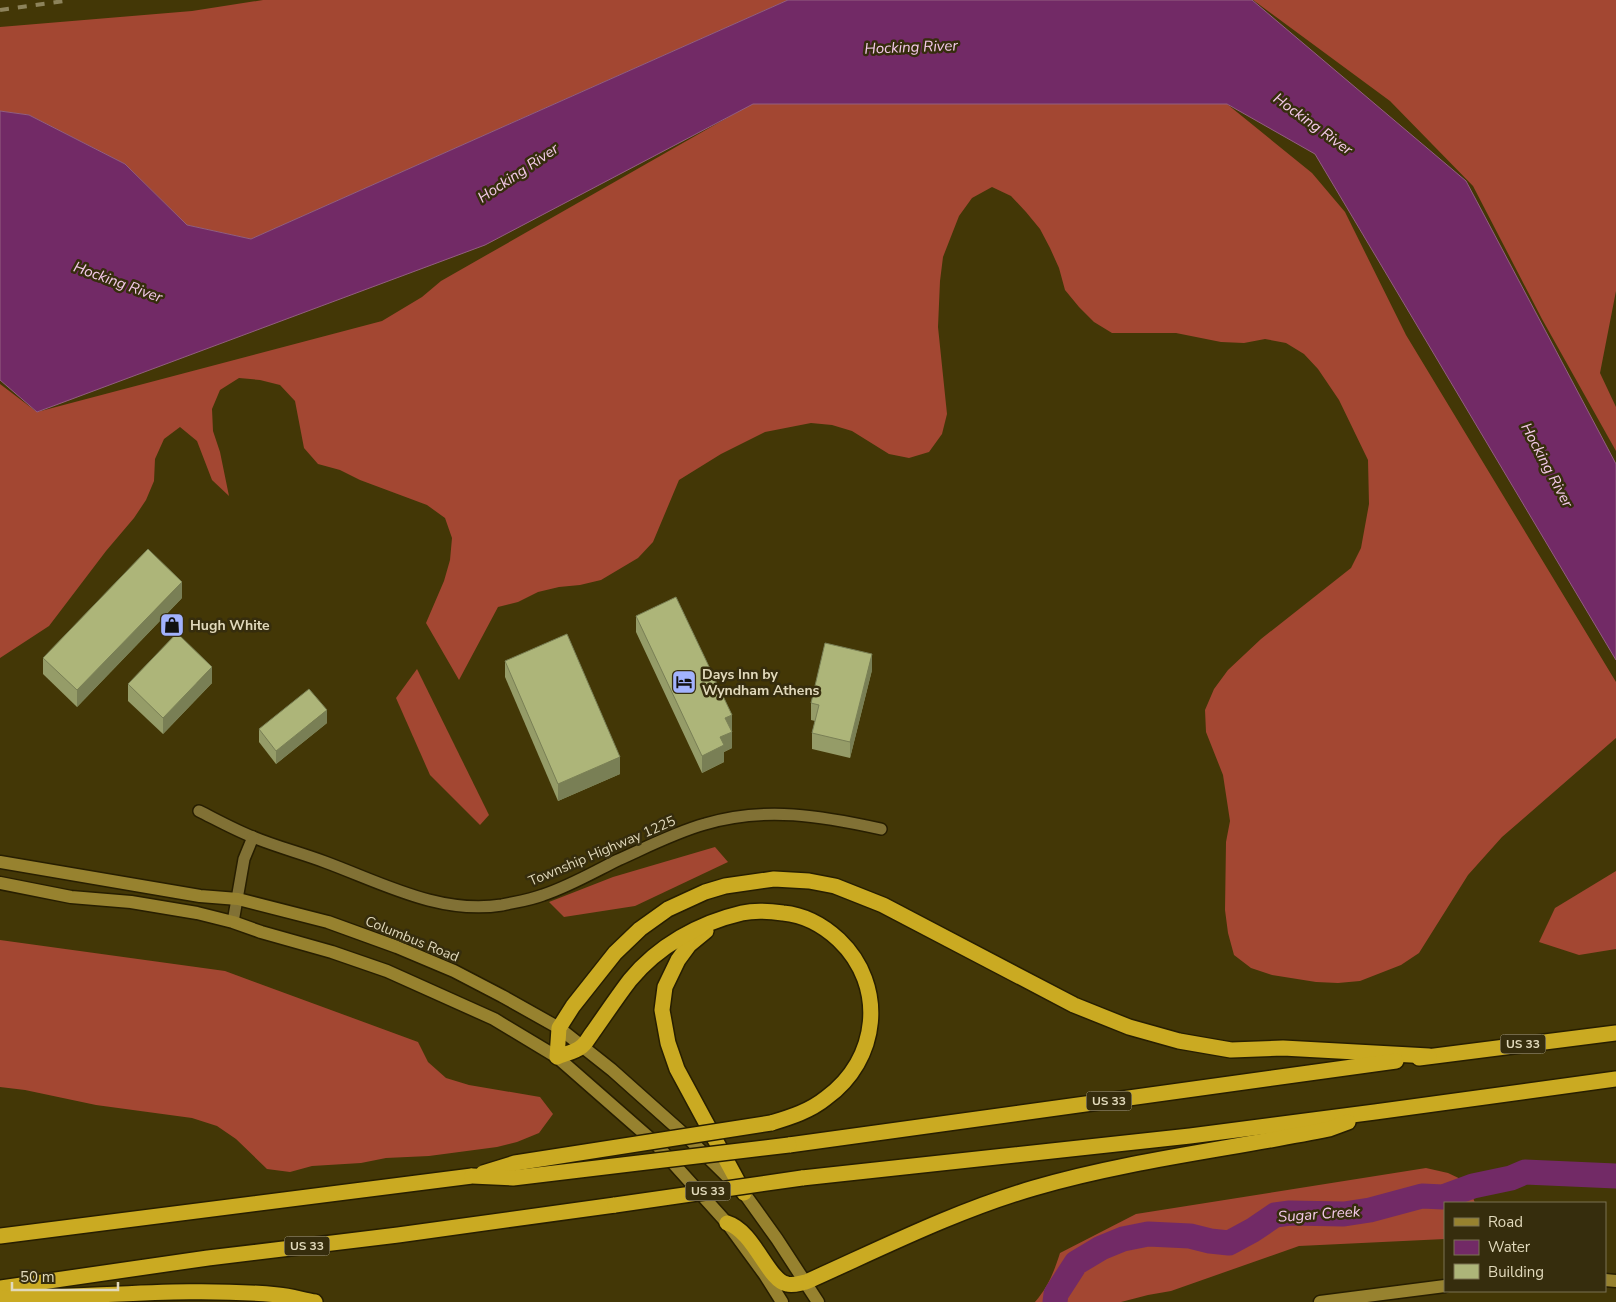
<svg xmlns="http://www.w3.org/2000/svg" width="1616" height="1302" font-family="'Nunito Sans',sans-serif">
<rect width="100%" height="100%" fill="#433706"/>
<g fill="#a34732">
<polygon points="263,0 788,0 251,239 187,225 125,164 29,115 0,111 0,27 192,11"/>
<polygon points="1253,0 1616,0 1616,291 1600,373 1616,407 1616,451 1542,319 1473,186 1390,101"/>
<polygon points="753,103 1227,104 1312,173 1345,212 1406,335 1616,682 1616,738 1502,837 1468,875 1419,953 1401,965 1360,981 1338,983 1316,982 1272,975 1251,968 1234,955 1228,933 1225,910 1226,842 1230,821 1223,775 1206,732 1205,710 1214,689 1228,670 1261,639 1351,568 1361,548 1369,504 1368,460 1339,400 1318,369 1304,354 1286,343 1265,339 1244,343 1221,342 1176,333 1112,333 1094,322 1079,307 1065,290 1059,268 1050,248 1040,229 1026,212 1011,196 992,187 972,198 959,216 943,257 940,281 938,327 947,414 942,434 929,452 909,458 889,454 852,431 832,425 811,423 765,432 721,454 679,480 653,542 638,558 601,580 580,585 559,587 538,592 518,602 498,607 459,680 426,623 444,581 450,560 452,538 445,518 427,505 360,480 340,470 318,464 304,448 295,401 280,385 260,380 239,378 220,390 212,409 213,431 220,452 229,496 212,480 197,441 180,427 164,439 155,459 154,481 146,500 134,518 106,551 49,626 0,658 0,384 37,412 382,321 422,297 441,281"/>
<polygon points="417,669 489,815 480,825 430,775 396,698"/>
<polygon points="715,847 728,862 635,906 564,917 549,902 613,877"/>
<polygon points="1616,871 1616,949 1579,955 1539,942 1555,908"/>
<polygon points="0,940 225,971 418,1042 428,1062 446,1078 469,1085 540,1097 553,1114 539,1133 517,1142 497,1147 429,1156 386,1158 361,1163 312,1166 290,1172 267,1169 236,1139 217,1126 192,1118 96,1105 25,1090 0,1087"/>
<path d="M1426 1168 1448 1173 1467 1182 1475 1203H1445V1239L1299 1246 1171 1291 1148 1295 1121 1302H1035C1048 1287 1054 1272 1060 1253L1136 1214Z"/>
</g>
<polygon fill="#722a66" stroke="#935e80" points="788,0 1252,0 1466,181 1616,464 1616,660 1315,154 1227,104 753,104 485,245 37,412 0,380 0,111 29,115 125,164 187,225 251,239"/>
<g fill="none" stroke-linecap="round" stroke-linejoin="round">
<polyline stroke="#722a66" stroke-width="25" points="1055,1302 1056,1294 1076,1263 1101,1248 1123,1239 1148,1234 1190,1236 1210,1241 1229,1243 1253,1230 1275,1215 1290,1213 1344,1214 1370,1210 1422,1196 1443,1197 1473,1186 1511,1178 1525,1172 1616,1176"/>
<defs>
<g id="street">
<path d="M199 811C217 820 235 830 253 837 277 847 301 853 325 862 382 883 440 915 502 905 516 902 530 900 543 895 568 887 594 872 618 860 647 847 676 832 705 824 765 806 822 816 881 829"/>
<polyline points="233,922 244,859 253,837"/>
</g>
<g id="secondary">
<polyline points="0,862 200,896 238,899 328,922 397,947 454,971 502,996 559,1028 612,1070 686,1136 744,1193 777,1239 818,1302"/>
<polyline points="0,883 71,897 131,902 197,913 233,922 261,932 332,952 387,971 494,1019 557,1057 654,1142 727,1223 765,1275 782,1302"/>
<polyline points="1605,1280 1616,1281"/>
<polyline points="1320,1302 1445,1286"/>
</g>
<g id="highway">
<polyline points="706,931 689,945 678,960 665,987 662,1010 668,1043 677,1069 744,1193"/>
<polyline points="1419,1058 1616,1033"/>
<path d="M771 1123C791 1117 810 1111 826 1098 879 1060 887 986 839 940 823 925 805 915 783 913 769 911 755 910 742 913 699 923 658 946 630 980 617 997 605 1015 593 1032 589 1037 586 1044 581 1047 575 1052 564 1054 557 1057L559 1028 573 1006 615 953 640 929 668 909 705 892 725 886 774 879 809 881 835 886 883 905 1074 1005 1129 1027 1179 1041 1231 1050 1283 1048 1429 1056"/>
<polyline points="789,1145 1396,1061"/>
<polyline points="802,1178 1190,1136 1375,1112 1616,1079"/>
<path d="M727 1223C754 1231 768 1281 787 1284 793 1286 800 1283 806 1282 882 1248 955 1211 1034 1188 1130 1160 1231 1149 1329 1129L1348 1122"/>
<polyline points="0,1236 472,1176"/>
<polyline points="0,1288 208,1258 398,1235 615,1205"/>
<path d="M0 1298C92 1298 185 1286 278 1295 290 1296 303 1300 315 1302"/>
</g>
</defs>
<use href="#street" stroke="#271e00" stroke-width="14"/>
<use href="#secondary" stroke="#271e00" stroke-width="15"/>
<use href="#highway" stroke="#271e00" stroke-width="18"/>
<use href="#street" stroke="#817135" stroke-width="11"/>
<use href="#secondary" stroke="#97822f" stroke-width="12"/>
<use href="#highway" stroke="#caaa22" stroke-width="15"/>
<polyline stroke="#8d835b" stroke-width="4" stroke-dasharray="9 9" stroke-linecap="butt" points="0,10 71,0"/>
<defs>
<g id="highway-bridge">
<polyline points="483,1173 515,1163 771,1123"/>
<polyline points="472,1176 513,1178 789,1145"/>
<polyline points="615,1205 802,1178"/>
</g>
</defs>
<use href="#highway-bridge" stroke="#271e00" stroke-width="18" stroke-linecap="butt"/>
<use href="#highway-bridge" stroke="#caaa22" stroke-width="15"/>
</g>
<g fill="#959c68">
<polygon points="182,598 77,707 43,674 43,658"/>
<polygon points="636,616 732,715 732,748 724,752 724,762 702,773 636,632"/>
<polygon points="505,661 620,774 558,801 505,677"/>
<polygon points="872,670 850,758 812,749 812,733 815,721 811,720 811,703"/>
<polygon points="212,683 163,734 128,701 128,684"/>
<polygon points="327,723 276,764 259,742 259,729"/>
</g>
<g fill="#797f55">
<polygon points="182,582 182,598 77,707 77,690"/>
<polygon points="872,654 872,670 850,758 850,742"/>
<polygon points="212,667 212,683 163,734 163,718"/>
<polygon points="327,710 327,723 276,764 276,751"/>
<polygon points="732,715 732,731 725,718"/>
<polygon points="732,732 732,748 724,752 724,762 702,773 702,756 720,737"/>
<polygon points="620,757 620,774 558,801 558,784"/>
</g>
<g fill="#adb579" stroke="#797f55">
<polygon points="148,549 182,582 77,690 43,658"/>
<polygon points="676,597 732,715 725,718 732,732 720,737 724,745 702,756 636,616"/>
<polygon points="177,633 212,667 163,718 128,684"/>
<polygon points="567,634 620,757 558,784 505,661"/>
<polygon points="825,643 872,654 850,742 812,733 819,705 811,703"/>
<polygon points="309,689 327,710 276,751 259,729"/>
</g>
<defs>
<symbol id="shop-square" viewBox="-11 -11 22 22"><rect x="-9" y="-9" width="18" height="18" rx="4" fill="#a2b2fd" stroke="#362d0d"/><path d="M-5-2.5h2.3a2.7 3.5 0 0 1 5.4 0H5L5.5 6h-11ZM-1.5-2.5h3a1.5 2.3 0 0 0-3 0Z" fill="#111"/></symbol>
<symbol id="hotel-square" viewBox="-11 -11 22 22"><rect x="-9" y="-9" width="18" height="18" rx="4" fill="#a2b2fd" stroke="#362d0d"/><path d="M-6-4.5h1.5V1H6V5H4.5V3h-9V5H-6ZM-4 0a1.8 1.8 0 1 1 3.6 0ZM.5 0V-2.5h3Q6-2.5 6 0Z" fill="#111"/></symbol>
</defs>
<g fill-rule="evenodd">
<use href="#shop-square" x="158" y="611" width="28" height="28"/>
<use href="#hotel-square" x="670" y="668" width="28" height="28"/>
</g>
<g text-anchor="middle" dominant-baseline="central" stroke-width="5" stroke-linejoin="round" paint-order="stroke">
<g fill="#362d0d" stroke="#aea587" stroke-width="1">
<rect x="1500.5" y="1034.5" width="45" height="19" rx="4"/>
<rect x="1086.5" y="1091.5" width="45" height="19" rx="4"/>
<rect x="685.5" y="1181.5" width="45" height="19" rx="4"/>
<rect x="284.5" y="1236.5" width="45" height="19" rx="4"/>
</g>
<g font-size="12" font-weight="bold" fill="#e1d9bb">
<text x="1523" y="1044">US 33</text>
<text x="1109" y="1101">US 33</text>
<text x="708" y="1191">US 33</text>
<text x="307" y="1246">US 33</text>
</g>
<g font-size="14" font-weight="bold" fill="#e1d9bb" stroke="#362d0d" text-anchor="start">
<text x="190" y="625">Hugh White</text>
<text x="702" y="674">Days Inn by<tspan x="702" dy="16">Wyndham Athens</tspan></text>
</g>
<g font-size="14" fill="#e1d9bb" stroke="#362d0d">
<text transform="translate(602 851) rotate(-23)">Township Highway 1225</text>
<text transform="translate(412 939) rotate(22)">Columbus Road</text>
</g>
<g font-size="15" font-style="italic" fill="#f4caea" stroke="#362d0d">
<text transform="translate(911 47) rotate(-2)">Hocking River</text>
<text transform="translate(1313 124) rotate(36)">Hocking River</text>
<text transform="translate(518 173) rotate(-34)">Hocking River</text>
<text transform="translate(118 282) rotate(20)">Hocking River</text>
<text transform="translate(1547 465) rotate(62)">Hocking River</text>
<text transform="translate(1319 1214) rotate(-4)">Sugar Creek</text>
</g>
</g>
<rect x="1444" y="1202" width="162" height="90" fill="#362d0d" stroke="#7a7253"/>
<rect x="1454" y="1218" width="25" height="8" fill="#97822f" stroke="#7a7253"/>
<text x="1488" y="1227" font-size="15" fill="#e1d9bb">Road</text>
<rect x="1454" y="1240" width="25" height="15" fill="#722a66" stroke="#7a7253"/>
<text x="1488" y="1252" font-size="15" fill="#e1d9bb">Water</text>
<rect x="1454" y="1264" width="25" height="15" fill="#adb579" stroke="#7a7253"/>
<text x="1488" y="1277" font-size="15" fill="#e1d9bb">Building</text>
<path d="M12 1282v8h106v-8" fill="none" stroke="#e1d9bb" stroke-width="2.5"/>
<text x="20" y="1282" font-size="15" fill="#e1d9bb" stroke="#362d0d" stroke-width="4" paint-order="stroke">50 m</text>
</svg>
